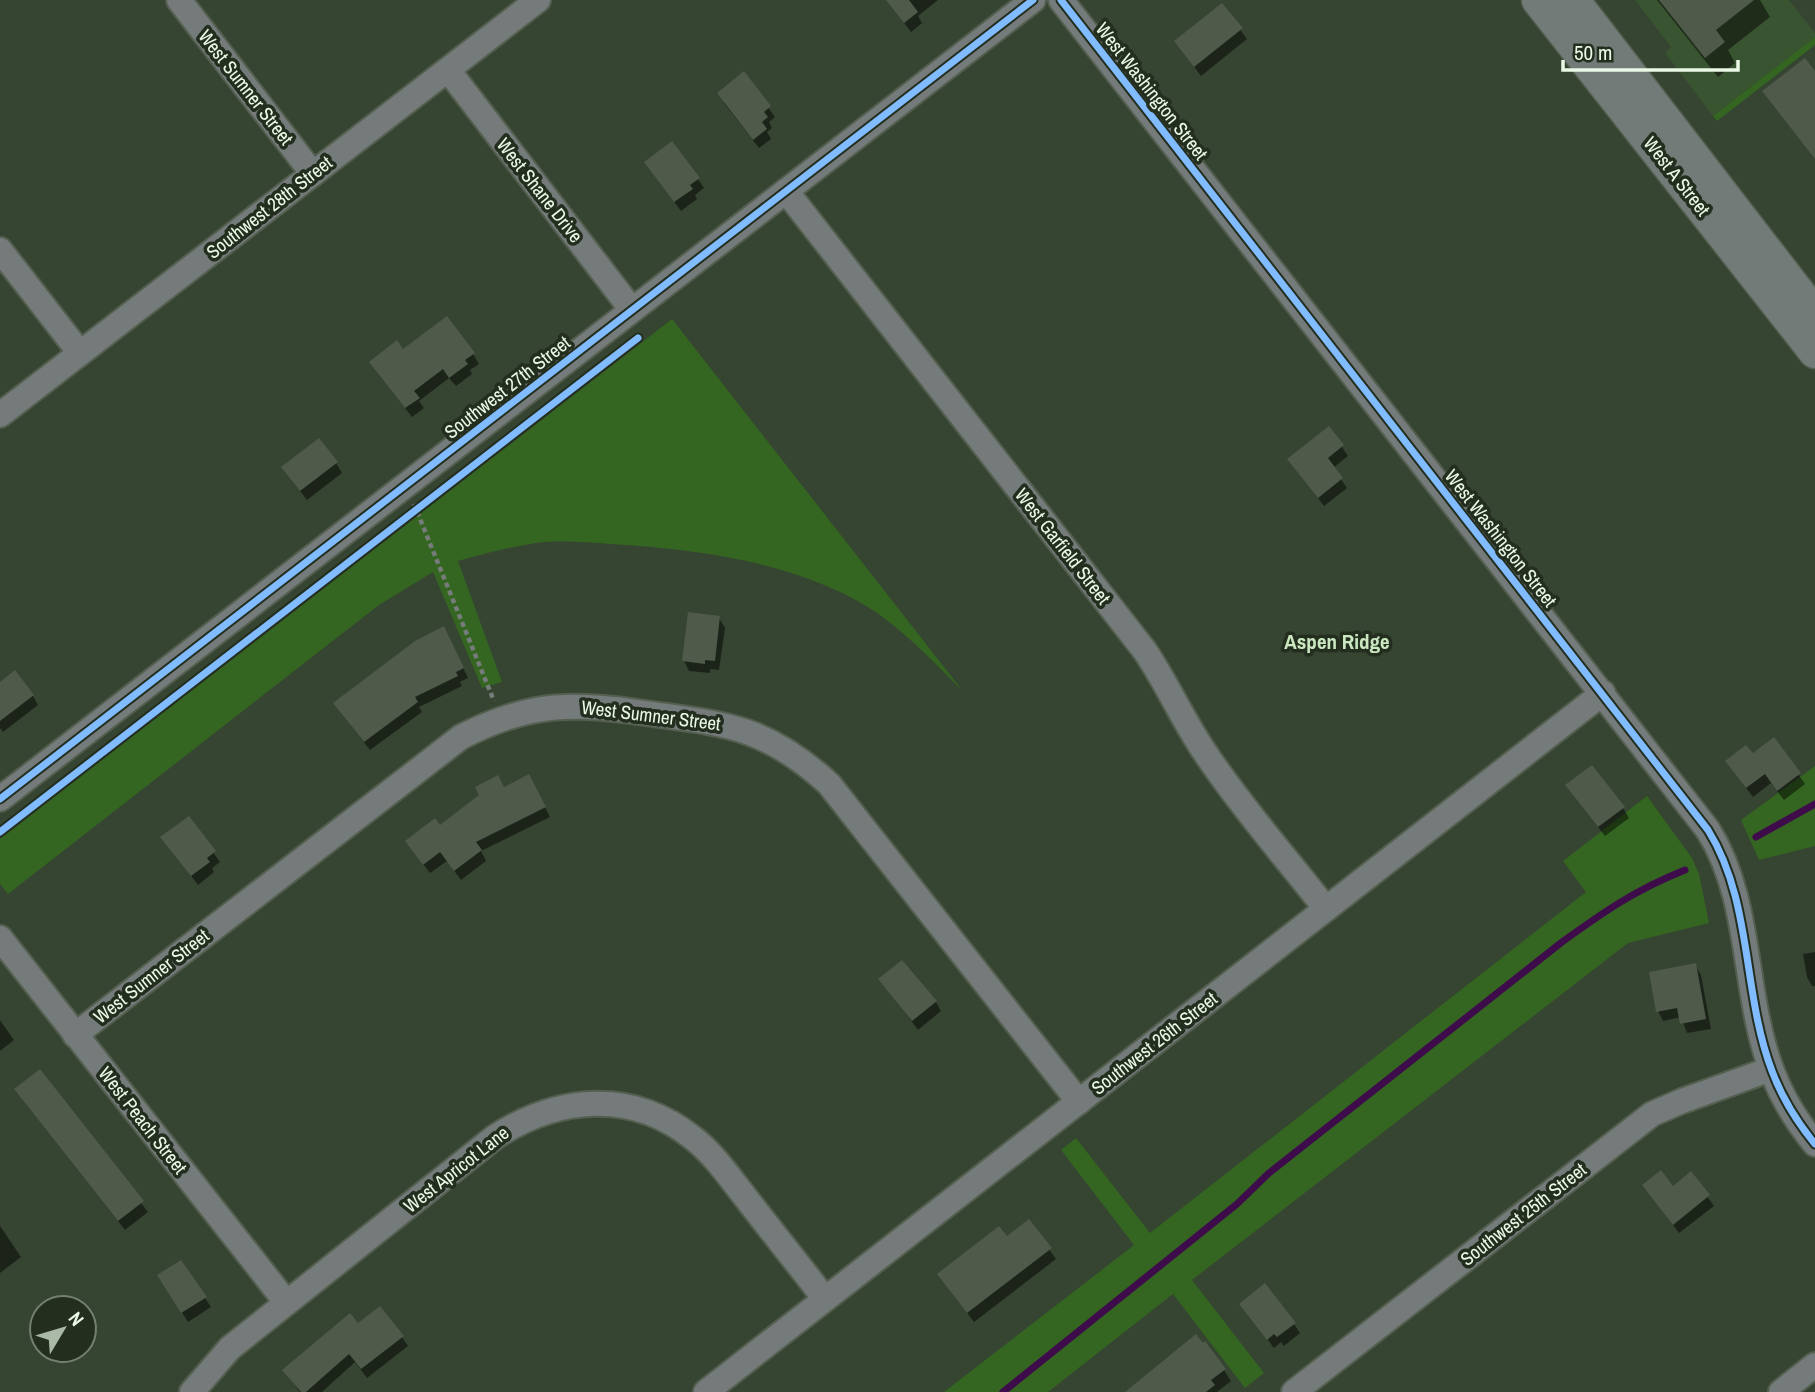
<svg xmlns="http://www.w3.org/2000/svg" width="1815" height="1392" font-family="'Archivo Narrow',sans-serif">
<rect width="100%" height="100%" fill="#364432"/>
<polygon fill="#395430" points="1635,0 1789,0 1815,33 1815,37 1713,116 1665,53 1671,47"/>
<g fill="#346521">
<polygon points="1815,37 1815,45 1717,121 1713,116"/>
<path d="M672 319 962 690C929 658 894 619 852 598 778 560 693 549 610 544 586 542 559 540 536 543 510 547 483 554 458 561L502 682 482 688 433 572 379 605 8 894 0 884V839Z"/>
<polygon points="1815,766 1815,846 1759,860 1741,820"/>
<polygon points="1647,796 1692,858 1699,874 1709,923 1628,943 1192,1280 1264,1373 1245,1388 1173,1294 1048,1392 944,1392 1134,1245 1061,1150 1076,1138 1150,1233 1586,892 1563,861"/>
</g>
<g fill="#0007">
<polygon points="887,0 938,0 918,16 922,23 911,32"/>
<polygon points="1657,0 1760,0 1770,17 1728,50 1735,63 1718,77"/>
<polygon points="1222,5 1247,39 1201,76 1176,42"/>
<polygon points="744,74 775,117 769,122 772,128 767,132 771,139 759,148 724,103"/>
<polygon points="652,172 698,179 704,188 695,195 697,199 681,211"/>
<polygon points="403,351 473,354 479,364 470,370 472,374 456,386 449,378 419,401 424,408 412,417 377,372"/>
<polygon points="1329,428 1348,456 1333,468 1347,488 1324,506 1289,459"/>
<polygon points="336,463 342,473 307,500 289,477"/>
<polygon points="719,618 725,628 719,670 710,669 710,673 689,671 684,661"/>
<polygon points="449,638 468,678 460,682 462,686 419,707 422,712 370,750 341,713"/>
<polygon points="0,684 33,696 38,705 3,732 0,728"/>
<polygon points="1774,740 1805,784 1784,800 1771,783 1753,797 1733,771"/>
<polygon points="534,786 550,817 481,851 486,861 461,880 447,861 430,873 413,851 440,827"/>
<polygon points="1573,795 1623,808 1629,818 1605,836"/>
<polygon points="188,818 220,862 212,868 214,872 198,885 163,838"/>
<polygon points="1815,952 1815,986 1812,986 1807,977 1803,954"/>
<polygon points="1695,965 1701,975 1711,1029 1687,1033 1681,1017 1663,1021 1658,1011"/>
<polygon points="880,979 936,1002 941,1011 918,1030"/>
<polygon points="0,1020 14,1040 0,1051"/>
<polygon points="40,1072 148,1212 125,1230 22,1099"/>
<polygon points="1691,1174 1714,1206 1679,1233 1644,1186 1673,1188"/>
<polygon points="1029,1221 1056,1259 974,1322 945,1284"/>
<polygon points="0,1226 21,1257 0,1273"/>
<polygon points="165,1285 205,1298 211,1307 188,1322"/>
<polygon points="1241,1304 1294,1324 1300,1333 1284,1346 1281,1342 1274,1348"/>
<polygon points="358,1326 402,1337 408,1346 367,1378 355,1362 322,1392 300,1392 284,1371"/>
<polygon points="1224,1370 1231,1381 1217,1392 1128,1392"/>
</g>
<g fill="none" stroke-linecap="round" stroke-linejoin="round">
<g stroke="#3e0c4b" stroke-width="7">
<polyline points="1756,837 1815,804"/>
<path d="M1003 1392 1237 1204 1269 1173 1562 942C1605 911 1635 890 1685 870"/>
</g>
</g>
<g fill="#4f5a4b">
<polygon points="886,0 909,0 918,12 904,23"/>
<polygon points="1659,0 1754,0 1716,30 1725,42 1705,58"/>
<polygon points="1222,3 1243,28 1194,67 1174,41"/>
<polygon points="1805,58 1815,71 1815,159 1762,91"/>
<polygon points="744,71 771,106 764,112 768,117 762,122 767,129 753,140 717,93"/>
<polygon points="672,141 700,178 690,185 693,189 674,202 644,162"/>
<polygon points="447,316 475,353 465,360 468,364 449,378 443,369 414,391 420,398 405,408 369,362 397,340 403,349"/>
<polygon points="1329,426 1344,445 1328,458 1343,478 1318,498 1287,459"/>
<polygon points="319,438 338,462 300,491 281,467"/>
<polygon points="688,612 720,616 715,661 705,660 705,664 682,661"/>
<polygon points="444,626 464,668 456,672 458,676 415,697 418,702 364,742 333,703 415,641"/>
<polygon points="15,670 34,695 0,721 0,682"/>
<polygon points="1774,737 1801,773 1777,791 1765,774 1746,788 1725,761 1746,745 1753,753"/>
<polygon points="1592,765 1625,807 1598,827 1565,785"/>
<polygon points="529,774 546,807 476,842 482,850 454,871 440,852 423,865 405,841 435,818 440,825 479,795 475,787 498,775 504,787"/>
<polygon points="189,816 216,851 207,858 210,862 191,876 160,837"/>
<polygon points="902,960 937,1001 912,1021 878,979"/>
<polygon points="1696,963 1706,1019 1680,1024 1677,1008 1656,1012 1649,972"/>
<polygon points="40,1069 144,1201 118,1221 14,1089"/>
<polygon points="1661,1170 1673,1186 1691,1171 1710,1195 1673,1225 1642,1185"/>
<polygon points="1029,1219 1052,1248 967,1313 937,1274 999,1226 1007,1236"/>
<polygon points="181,1260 207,1297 181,1313 157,1275"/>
<polygon points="1265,1283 1296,1323 1277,1337 1274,1334 1267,1340 1239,1304"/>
<polygon points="380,1306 404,1336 361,1369 349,1354 306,1392 301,1392 282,1370 350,1313 358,1323"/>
<polygon points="1196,1334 1203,1343 1205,1341 1226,1369 1211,1380 1215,1385 1206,1392 1125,1392"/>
</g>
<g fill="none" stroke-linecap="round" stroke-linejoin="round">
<defs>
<g id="minor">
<polyline points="179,0 313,174"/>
<path d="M1061 0 1708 830C1753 902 1742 993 1772 1071 1782 1098 1797 1122 1815 1144"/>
<polyline points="448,70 632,310"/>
<path d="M786 191 1145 651C1168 685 1184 723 1208 757 1243 809 1287 859 1326 909"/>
<polyline points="0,250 80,353"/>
<polyline points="0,415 538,0"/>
<polyline points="0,799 1033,0"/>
<polyline points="0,938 286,1302"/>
<path d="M75 1035 461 737C533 700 575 703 653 714 730 724 769 729 829 784L1079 1102"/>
<path d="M192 1392 230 1348 495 1137C558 1096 632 1089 693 1138 714 1154 730 1178 746 1198 772 1232 799 1265 825 1299"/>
<polyline points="706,1392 1603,693"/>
<polyline points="1294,1392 1652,1114 1682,1101 1771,1069"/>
<polyline points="1781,1392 1815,1365"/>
</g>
<g id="major">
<polyline points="1538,0 1815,352"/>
<polyline points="1573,0 1815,314"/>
</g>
</defs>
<use href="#minor" stroke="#545f50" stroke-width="28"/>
<use href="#major" stroke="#545f50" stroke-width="35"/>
<polyline stroke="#767c79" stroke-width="4.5" stroke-dasharray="5 3.5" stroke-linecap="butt" points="414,504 494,701"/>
<use href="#minor" stroke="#757b7a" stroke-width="24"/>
<use href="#major" stroke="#727b78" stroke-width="32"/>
<defs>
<g id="cycleway">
<path d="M1061 0 1708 830C1753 902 1742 993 1772 1071 1782 1098 1797 1122 1815 1144"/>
<polyline points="0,799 1033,0"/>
<polyline points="0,832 638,338"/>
</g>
</defs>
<use href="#cycleway" stroke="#232e1f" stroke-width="11"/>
<use href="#cycleway" stroke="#80bcff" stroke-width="7"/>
</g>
<g text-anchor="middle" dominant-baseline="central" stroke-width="7" stroke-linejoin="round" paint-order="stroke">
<g font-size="19" fill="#eaf9e6" stroke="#232e1f">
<text transform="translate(246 87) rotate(52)">West Sumner Street</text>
<text transform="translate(1152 91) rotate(52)">West Washington Street</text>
<text transform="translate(1677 176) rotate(52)">West A Street</text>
<text transform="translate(540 190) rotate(52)">West Shane Drive</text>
<text transform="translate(269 207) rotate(-38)">Southwest 28th Street</text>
<text transform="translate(507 387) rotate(-38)">Southwest 27th Street</text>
<text transform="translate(1501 538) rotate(52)">West Washington Street</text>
<text transform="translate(1063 546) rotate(52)">West Garfield Street</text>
<text transform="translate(651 715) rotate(7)">West Sumner Street</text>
<text transform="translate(151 976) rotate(-38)">West Sumner Street</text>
<text transform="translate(1154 1043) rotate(-38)">Southwest 26th Street</text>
<text transform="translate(143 1120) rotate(52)">West Peach Street</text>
<text transform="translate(456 1169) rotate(-38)">West Apricot Lane</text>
<text transform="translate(1523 1214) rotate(-38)">Southwest 25th Street</text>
</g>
<g font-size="21" font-weight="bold" fill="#cae7c0" stroke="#232e1f">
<text x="1337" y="641">Aspen Ridge</text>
</g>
</g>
<g transform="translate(63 1329) rotate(52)"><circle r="33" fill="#232e1f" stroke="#737f6f" stroke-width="2"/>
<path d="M0-5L12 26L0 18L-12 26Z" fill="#abbaa7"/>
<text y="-10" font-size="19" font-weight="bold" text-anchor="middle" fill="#eaf9e6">N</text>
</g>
<path d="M1563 60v10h175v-10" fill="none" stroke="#eaf9e6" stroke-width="3.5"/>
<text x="1574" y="60" font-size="21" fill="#eaf9e6" stroke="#232e1f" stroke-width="5" paint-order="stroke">50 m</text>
</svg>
